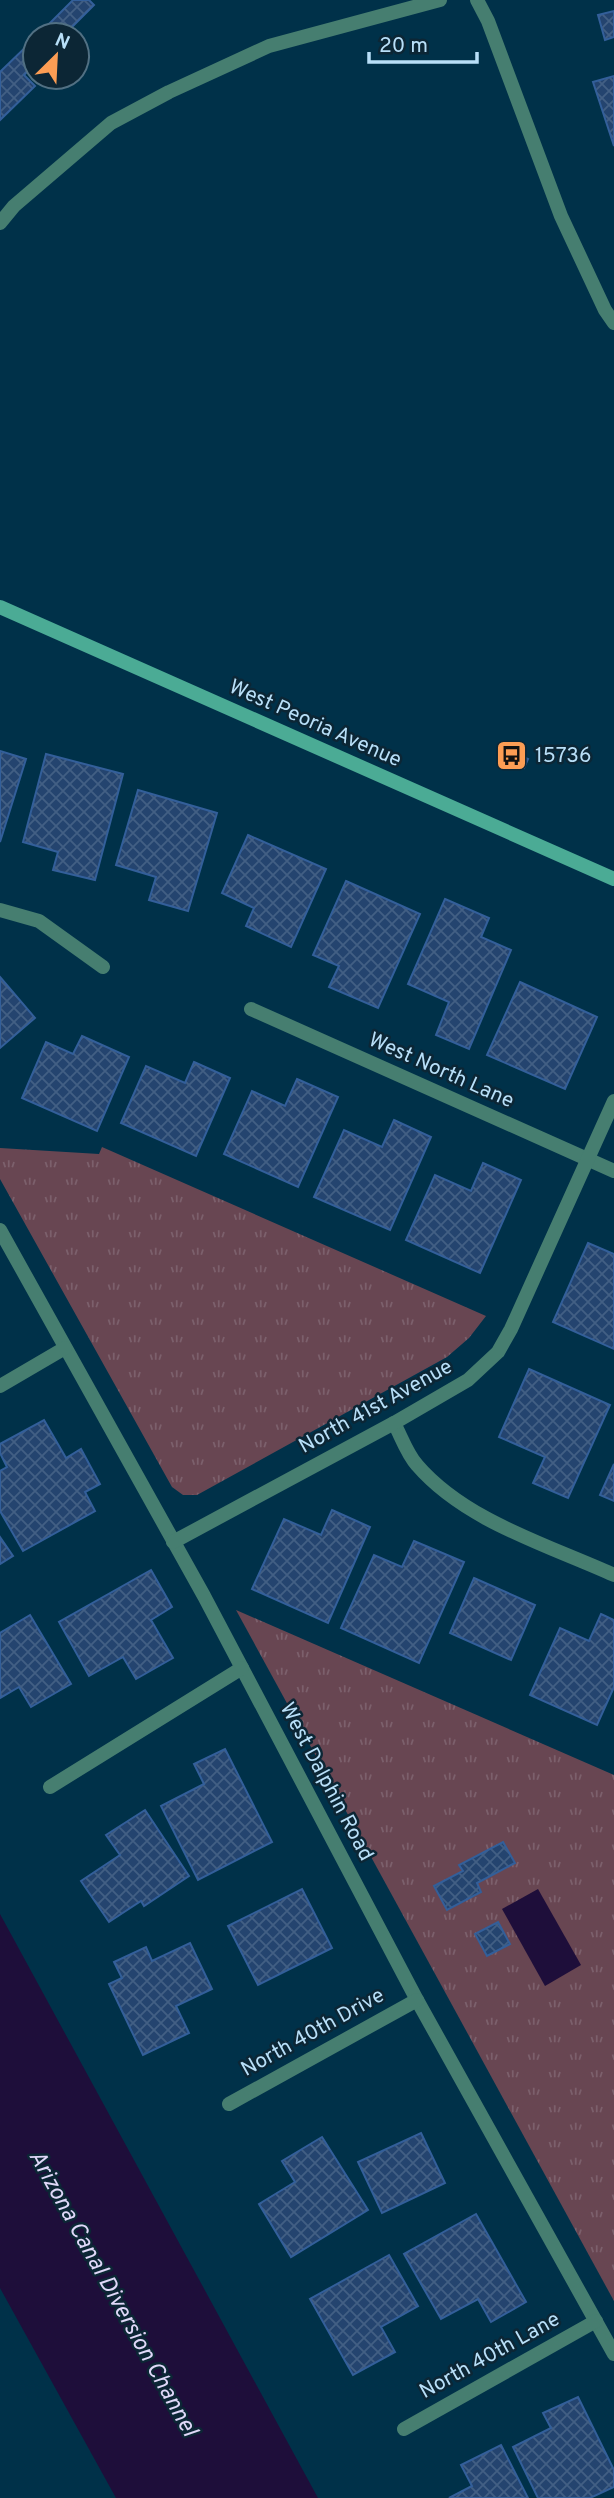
<svg xmlns="http://www.w3.org/2000/svg" width="614" height="2498" font-family="Overpass,sans-serif">
<defs>
<pattern id="park-tufts" width="24" height="20" patternUnits="userSpaceOnUse" patternTransform="scale(1.75)"><rect width="24" height="20" fill="#684652"/><path d="M3 7l-1-3M5 7V3M7 7l1-3M15 17l-1-3M17 17v-4M19 17l1-3" fill="none" stroke="#7c606c"/></pattern>
<pattern id="building-cross-hatch" width="8" height="8" patternUnits="userSpaceOnUse" patternTransform="scale(1.75)"><rect width="8" height="8" fill="#24446f"/><path d="M0 0l8 8M0 8l8-8" fill="none" stroke="#425f84"/></pattern>
</defs>
<rect width="100%" height="100%" fill="#003149"/>
<g fill="url(#park-tufts)">
<polygon points="102,1147 486,1316 469,1338 447,1357 197,1495 183,1495 172,1487 0,1179 0,1148 99,1154"/>
<polygon points="236,1610 614,1775 614,2301"/>
</g>
<g fill="#1e0e3a">
<polygon points="538,1889 581,1965 545,1986 502,1909"/>
<polygon points="0,1914 318,2498 116,2498 0,2288"/>
</g>
<g fill="url(#building-cross-hatch)" stroke="#335f9a" stroke-width="2">
<polygon points="73,0 89,0 94,5 64,35 38,35"/>
<polygon points="614,11 614,37 605,40 598,15"/>
<polygon points="35,38 35,63 24,75 35,86 0,120 0,72"/>
<polygon points="614,76 614,146 593,82"/>
<polygon points="507,750 528,759 524,768 509,761"/>
<polygon points="0,751 26,759 0,842"/>
<polygon points="46,754 123,774 95,880 53,870 58,852 23,842"/>
<polygon points="138,790 217,813 188,911 149,900 156,877 116,865"/>
<polygon points="248,835 326,869 291,947 246,926 254,908 222,893"/>
<polygon points="346,881 420,914 378,1008 329,987 339,966 313,955"/>
<polygon points="445,899 489,918 481,937 511,950 469,1049 436,1035 449,1002 408,984"/>
<polygon points="0,977 35,1018 0,1048"/>
<polygon points="520,982 597,1017 565,1089 487,1055"/>
<polygon points="82,1036 129,1057 97,1131 22,1098 46,1042 73,1054"/>
<polygon points="194,1062 230,1078 196,1156 121,1123 146,1066 185,1083"/>
<polygon points="297,1079 338,1097 298,1187 224,1154 252,1091 285,1106"/>
<polygon points="394,1120 431,1137 390,1230 314,1197 344,1130 382,1147"/>
<polygon points="483,1163 521,1180 480,1273 406,1240 435,1175 471,1191"/>
<polygon points="588,1243 614,1254 614,1349 553,1322"/>
<polygon points="529,1369 610,1405 568,1498 533,1483 545,1457 499,1437"/>
<polygon points="44,1420 66,1458 81,1449 100,1484 85,1492 95,1511 23,1551 0,1511 0,1471 7,1467 0,1453 0,1444"/>
<polygon points="614,1464 614,1501 600,1495"/>
<polygon points="332,1510 370,1527 328,1623 252,1589 284,1519 321,1535"/>
<polygon points="0,1537 13,1556 0,1564"/>
<polygon points="414,1541 464,1562 419,1663 341,1628 374,1555 402,1567"/>
<polygon points="151,1570 172,1607 151,1620 173,1658 136,1679 123,1657 89,1676 59,1622"/>
<polygon points="474,1578 535,1605 511,1660 450,1633"/>
<polygon points="601,1614 614,1620 614,1687 597,1725 530,1695 560,1628 589,1641"/>
<polygon points="30,1615 71,1684 31,1707 19,1687 0,1698 0,1633"/>
<polygon points="225,1749 272,1842 198,1880 161,1806 204,1784 194,1764"/>
<polygon points="145,1810 189,1876 144,1906 141,1901 109,1922 81,1881 120,1855 106,1835"/>
<polygon points="503,1842 515,1863 477,1883 481,1892 447,1910 434,1886 463,1871 459,1865"/>
<polygon points="302,1889 332,1948 258,1985 228,1926"/>
<polygon points="498,1922 510,1944 487,1956 475,1934"/>
<polygon points="190,1943 212,1989 176,2006 189,2033 143,2055 109,1984 122,1978 114,1962 146,1947 152,1961"/>
<polygon points="421,2133 445,2183 382,2213 358,2162"/>
<polygon points="322,2137 368,2210 291,2257 259,2204 295,2182 282,2161"/>
<polygon points="476,2214 526,2302 491,2322 478,2299 441,2319 404,2254"/>
<polygon points="389,2255 418,2306 381,2327 395,2352 353,2375 310,2299"/>
<polygon points="578,2397 614,2470 614,2487 590,2498 538,2498 513,2447 551,2428 543,2413"/>
<polygon points="501,2445 528,2498 449,2498 472,2486 461,2465"/>
</g>
<g fill="none" stroke-linecap="round" stroke-linejoin="round">
<g stroke="#467e70" stroke-width="14">
<polyline points="477,0 488,21 561,216 605,310 614,323"/>
<polyline points="0,223 14,206 111,123 169,92 269,46 440,0"/>
<polyline points="0,910 39,921 103,967"/>
<polyline points="251,1009 614,1171"/>
<polyline points="0,1230 204,1596 417,2000 614,2354"/>
<polyline points="0,1386 65,1348"/>
<path d="M394 1423C401 1436 407 1454 417 1465 465 1521 548 1545 614 1575"/>
<polyline points="173,1542 394,1423 468,1380 498,1352 511,1329 614,1101"/>
<polyline points="50,1787 242,1668"/>
<polyline points="229,2104 417,2000"/>
<polyline points="404,2429 596,2321"/>
</g>
<polyline stroke="#4bab95" stroke-width="14" points="0,607 614,879"/>
</g>
<defs>
<symbol id="bus-square" viewBox="-11 -11 22 22"><rect x="-9" y="-9" width="18" height="18" rx="4" fill="#fc9d54" stroke="#0c2635"/><path d="M-5-6H5V4H4V6H2V4H-2V6H-4V4H-5ZM-3.5-4V0h7V-4ZM-3.5 1.2v1.5H-2V1.2ZM2 1.2v1.5H3.5V1.2Z" fill="#111"/></symbol>
</defs>
<g fill-rule="evenodd">
<use href="#bus-square" x="494" y="738" width="35" height="35"/>
</g>
<g text-anchor="middle" dominant-baseline="central" stroke-width="5" stroke-linejoin="round" paint-order="stroke">
<g font-size="21" fill="#b8dff8" stroke="#0c2635">
<text transform="translate(315 724) rotate(24)">West Peoria Avenue</text>
<text transform="translate(441 1071) rotate(24)">West North Lane</text>
<text transform="translate(376 1407) rotate(-29)">North 41st Avenue</text>
<text transform="translate(326 1782) rotate(62)">West Dalphin Road</text>
<text transform="translate(313 2033) rotate(-29)">North 40th Drive</text>
<text transform="translate(490 2356) rotate(-29)">North 40th Lane</text>
</g>
<g font-size="21" fill="#b8dff8" stroke="#0c2635" text-anchor="start">
<text x="535" y="756">15736</text>
</g>
<g font-size="23" font-style="italic" fill="#e0d8f9" stroke="#0c2635">
<text transform="translate(112 2294) rotate(61)">Arizona Canal Diversion Channel</text>
</g>
</g>
<g transform="translate(56 56) rotate(24)"><circle r="33" fill="#0c2635" stroke="#517083" stroke-width="2"/>
<path d="M0-5L12 26L0 18L-12 26Z" fill="#fc9d54"/>
<text y="-10" font-size="19" font-weight="bold" text-anchor="middle" fill="#b8dff8">N</text>
</g>
<path d="M369 52v10h108v-10" fill="none" stroke="#b8dff8" stroke-width="3.5"/>
<text x="379" y="52" font-size="21" fill="#b8dff8" stroke="#0c2635" stroke-width="5" paint-order="stroke">20 m</text>
</svg>
